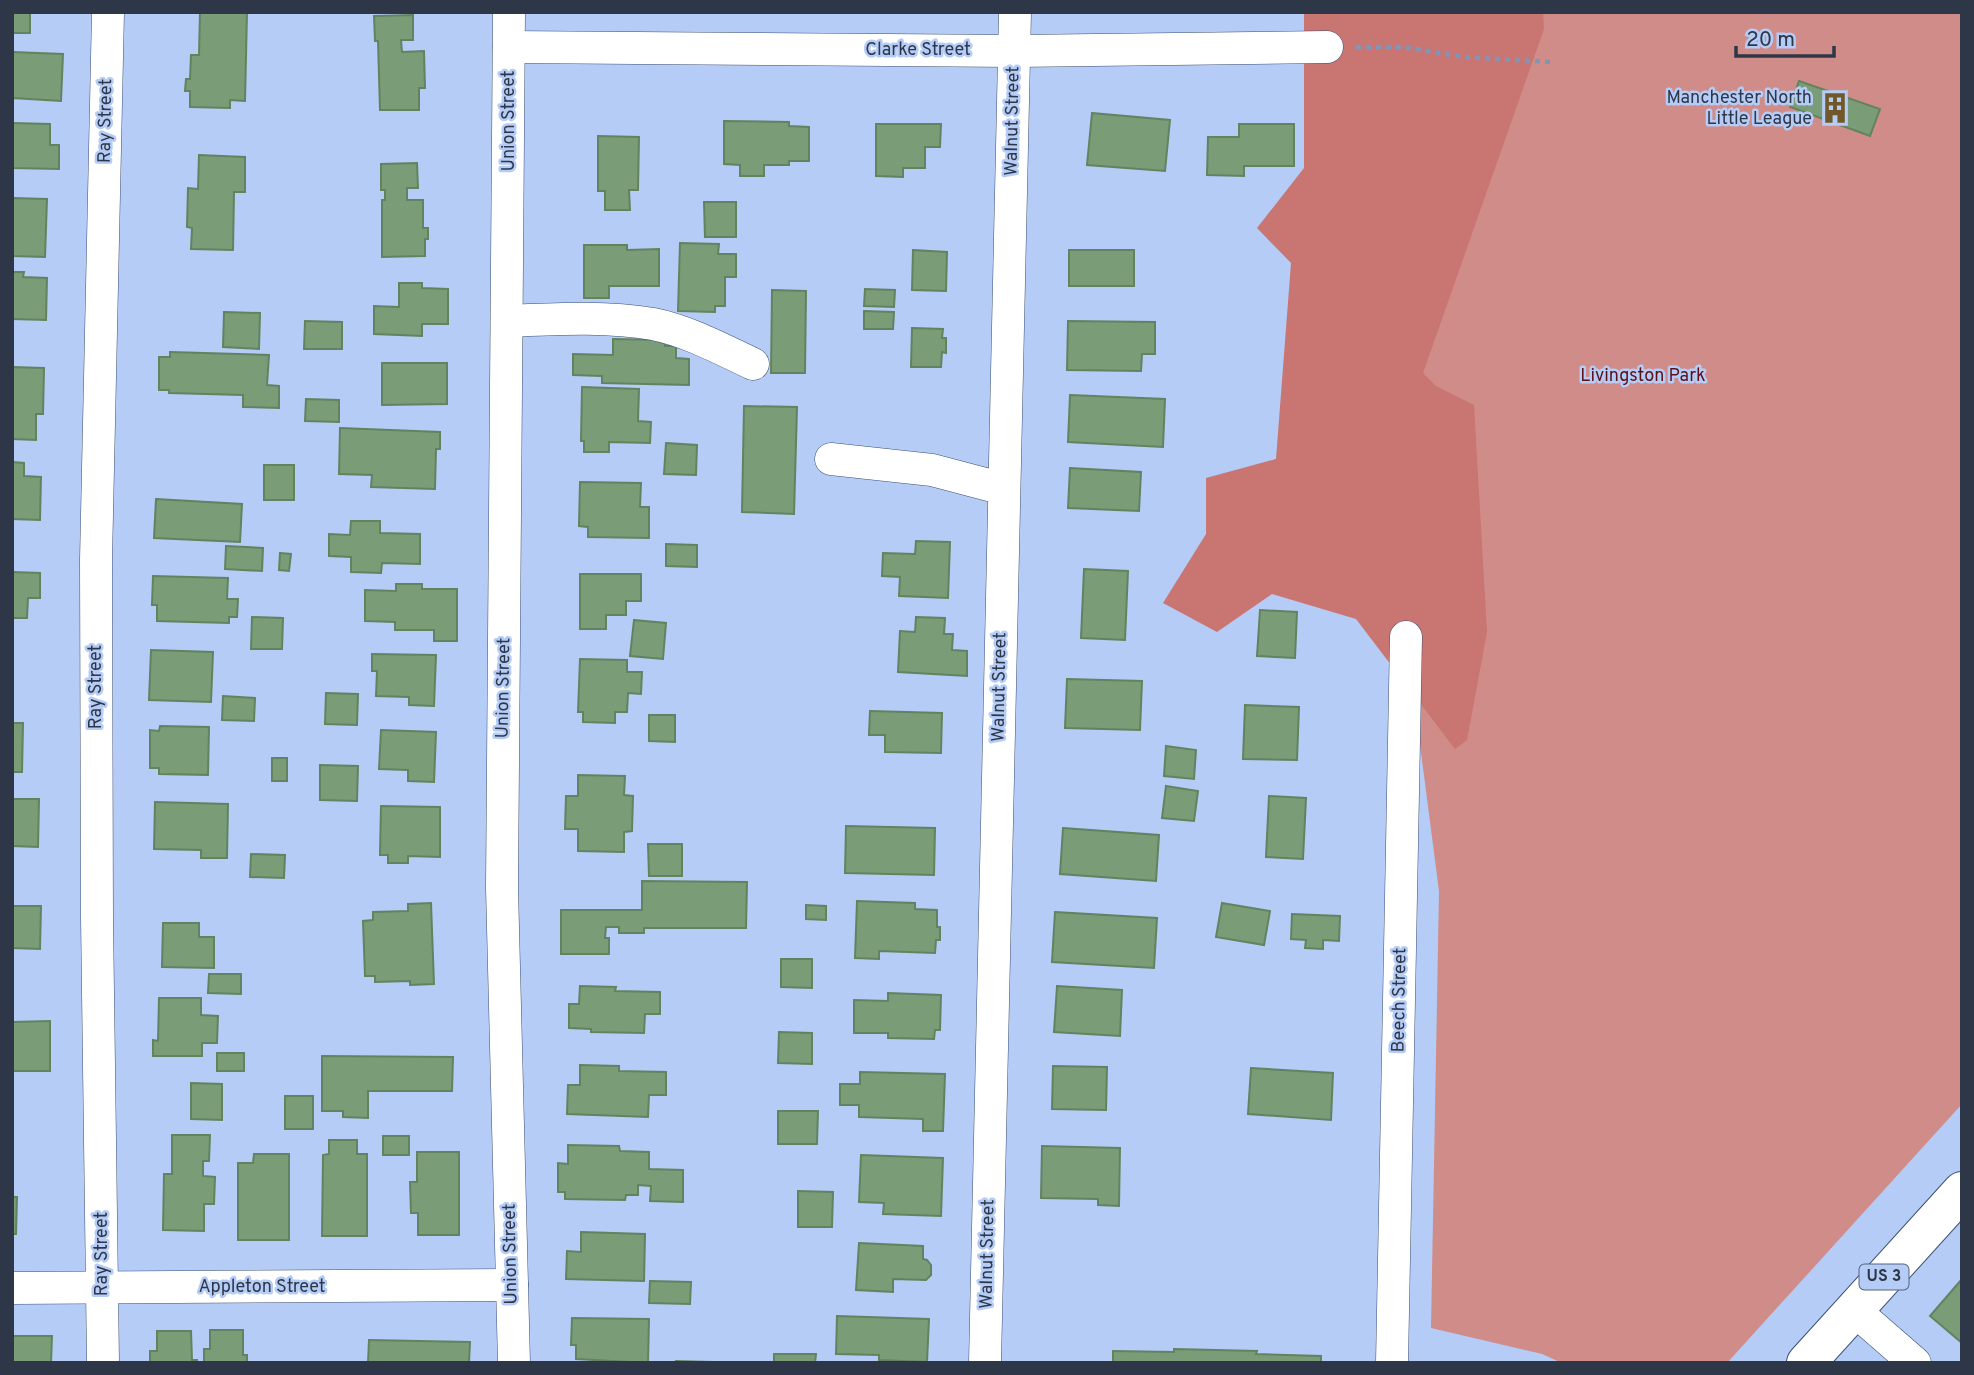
<svg xmlns="http://www.w3.org/2000/svg" width="1974" height="1375" font-family="Overpass,sans-serif">
<rect width="100%" height="100%" fill="#b5ccf7"/>
<polygon fill="#d08c88" points="1348,12 1962,12 1962,1104 1727,1363 1562,1363 1542,1354 1431,1328 1439,891 1406,637"/>
<polygon fill="#c97572" points="1304,12 1543,12 1544,29 1423,373 1436,386 1474,405 1487,632 1467,740 1455,749 1356,619 1272,594 1217,632 1163,603 1206,534 1206,478 1276,459 1291,263 1257,228 1304,168"/>
<g fill="#7a9c77" stroke="#638360" stroke-width="2">
<rect x="12" y="12" width="18" height="21"/>
<polygon points="200,12 247,12 245,101 230,100 230,108 190,107 190,91 185,91 186,79 190,79 191,55 199,55"/>
<polygon points="413,15 413,40 401,40 402,52 424,51 425,88 419,88 419,110 380,110 378,41 375,41 374,16"/>
<polygon points="12,52 63,54 61,101 12,98"/>
<polygon points="1799,81 1880,109 1870,136 1790,107"/>
<polygon points="1092,113 1170,120 1165,171 1087,165"/>
<polygon points="724,121 789,122 789,126 809,127 809,161 789,161 789,165 764,165 764,176 740,176 740,165 724,164"/>
<polygon points="12,123 50,124 50,145 59,145 59,169 12,168"/>
<polygon points="876,124 941,124 940,147 925,147 925,168 903,168 903,177 876,176"/>
<polygon points="1239,124 1294,124 1294,166 1244,166 1244,176 1207,175 1208,137 1239,137"/>
<polygon points="598,136 639,137 638,190 629,190 630,210 605,210 605,191 598,191"/>
<polygon points="199,155 245,157 245,192 234,192 233,250 191,249 192,228 187,227 188,188 198,189"/>
<polygon points="417,163 418,188 407,188 407,200 423,200 423,228 428,228 428,239 425,239 425,256 382,257 382,200 385,200 385,190 381,190 381,164"/>
<polygon points="12,198 47,199 45,257 12,256"/>
<polygon points="704,202 736,202 736,237 705,237"/>
<polygon points="680,243 719,244 718,254 736,254 736,277 725,277 725,306 715,306 715,312 678,311"/>
<polygon points="584,245 627,245 627,250 659,249 659,286 609,286 609,298 584,298"/>
<polygon points="913,250 947,252 946,291 912,290"/>
<rect x="1069" y="250" width="65" height="36"/>
<polygon points="12,272 24,272 23,277 47,278 46,320 12,319"/>
<polygon points="399,283 422,283 422,288 448,289 448,324 422,324 422,336 374,334 374,306 399,307"/>
<polygon points="865,289 895,290 894,307 864,306"/>
<polygon points="772,290 806,291 805,373 771,373"/>
<polygon points="864,311 894,312 893,329 864,329"/>
<polygon points="224,312 260,313 259,349 223,347"/>
<polygon points="305,321 342,322 342,349 304,349"/>
<polygon points="1068,321 1155,322 1155,354 1142,354 1141,371 1067,370"/>
<polygon points="912,328 943,329 942,338 946,338 946,353 942,352 941,367 911,367"/>
<polygon points="613,339 665,340 665,346 676,346 676,358 689,359 689,385 602,383 602,376 573,375 573,354 613,355"/>
<polygon points="170,352 269,355 267,385 279,386 279,408 243,407 243,395 169,393 169,390 159,390 159,357 170,357"/>
<polygon points="382,363 447,363 447,404 382,405"/>
<polygon points="12,367 44,368 43,414 36,414 36,440 12,439"/>
<polygon points="582,387 639,389 638,421 651,422 650,443 609,442 609,452 584,452 584,441 581,441"/>
<polygon points="1070,395 1165,399 1163,447 1068,442"/>
<polygon points="306,399 339,400 339,422 305,421"/>
<polygon points="744,406 797,407 794,514 742,512"/>
<polygon points="340,428 440,432 440,449 436,449 435,489 371,487 372,475 339,474"/>
<polygon points="666,443 697,445 696,475 664,474"/>
<polygon points="12,462 24,463 24,476 41,477 40,520 12,519"/>
<rect x="264" y="465" width="30" height="35"/>
<polygon points="1070,468 1141,472 1139,511 1068,508"/>
<polygon points="580,482 641,483 640,507 649,507 649,538 588,537 588,527 579,526"/>
<polygon points="156,499 242,504 240,542 154,538"/>
<polygon points="351,521 380,521 380,533 420,534 420,564 382,563 381,573 351,572 351,557 329,556 329,534 350,535"/>
<polygon points="916,541 950,542 948,598 899,596 900,577 882,576 883,553 915,554"/>
<polygon points="666,544 697,545 697,567 666,566"/>
<polygon points="226,546 263,548 262,571 225,569"/>
<polygon points="280,553 291,554 289,571 279,570"/>
<polygon points="1084,569 1128,571 1125,640 1081,638"/>
<polygon points="12,572 40,573 40,598 28,598 27,618 12,618"/>
<polygon points="580,574 641,574 641,601 626,601 626,615 606,615 606,629 580,629"/>
<polygon points="153,576 228,578 227,599 238,599 237,617 229,617 229,623 157,621 157,605 152,605"/>
<polygon points="396,584 422,584 422,589 457,589 457,641 434,641 434,630 395,630 395,622 365,621 365,590 396,591"/>
<polygon points="1260,610 1297,612 1295,658 1257,656"/>
<polygon points="252,617 283,618 282,649 251,649"/>
<polygon points="916,617 945,618 944,634 953,634 952,650 967,651 967,676 898,672 900,631 915,632"/>
<polygon points="634,620 666,623 663,659 630,656"/>
<polygon points="151,650 213,652 211,702 149,700"/>
<polygon points="372,654 436,655 434,706 409,705 409,697 376,696 377,671 372,671"/>
<polygon points="580,659 627,660 627,672 642,672 641,694 628,693 627,712 615,712 615,723 583,722 583,712 578,712"/>
<polygon points="1067,679 1142,681 1140,730 1065,728"/>
<polygon points="326,693 358,694 357,725 325,724"/>
<polygon points="223,696 255,698 254,721 222,720"/>
<polygon points="1245,705 1299,707 1297,760 1243,759"/>
<polygon points="870,711 942,713 941,753 885,752 885,735 869,735"/>
<polygon points="649,715 675,715 675,742 649,741"/>
<polygon points="12,723 23,723 22,772 12,772"/>
<polygon points="160,726 209,727 208,775 159,774 159,768 150,768 150,730 159,731"/>
<polygon points="381,730 436,732 434,782 408,781 408,770 379,769"/>
<polygon points="1166,746 1196,750 1194,779 1164,776"/>
<rect x="272" y="758" width="15" height="23"/>
<polygon points="320,765 358,766 357,801 320,800"/>
<polygon points="578,775 625,776 624,795 633,796 632,831 624,832 624,852 578,851 578,829 565,829 566,796 578,796"/>
<polygon points="1166,786 1198,791 1194,821 1162,818"/>
<polygon points="1269,796 1306,798 1303,859 1266,857"/>
<polygon points="12,799 39,799 38,847 12,846"/>
<polygon points="155,802 228,804 227,858 201,858 201,850 154,849"/>
<polygon points="381,806 440,807 440,857 408,856 408,863 388,863 388,855 380,855"/>
<polygon points="846,826 935,828 934,875 845,873"/>
<polygon points="1063,828 1159,835 1156,881 1060,874"/>
<polygon points="648,844 682,844 682,876 649,876"/>
<polygon points="251,854 285,855 284,878 250,877"/>
<polygon points="642,881 747,882 746,928 644,928 644,933 619,933 619,927 606,927 605,938 609,938 609,954 561,954 561,910 642,910"/>
<polygon points="857,901 915,903 915,909 937,910 937,927 940,927 940,940 936,940 935,953 879,951 879,959 855,958"/>
<polygon points="431,903 434,984 410,985 410,981 375,982 375,976 365,976 363,921 373,920 373,912 408,911 408,904"/>
<polygon points="1222,903 1270,911 1264,945 1216,937"/>
<polygon points="806,905 826,906 826,920 806,919"/>
<polygon points="12,906 41,906 40,949 12,948"/>
<polygon points="1055,912 1157,918 1154,968 1052,962"/>
<polygon points="1292,914 1340,916 1339,941 1323,940 1323,949 1305,948 1306,940 1291,939"/>
<polygon points="163,923 199,923 199,937 214,937 214,968 162,967"/>
<polygon points="781,959 812,959 812,988 781,987"/>
<polygon points="209,974 241,974 241,994 208,993"/>
<polygon points="580,986 616,987 615,991 660,992 660,1014 645,1014 644,1033 591,1032 591,1029 569,1028 569,1004 579,1004"/>
<polygon points="1057,986 1122,990 1120,1036 1054,1032"/>
<polygon points="888,993 941,995 940,1030 935,1030 934,1039 888,1038 888,1033 854,1033 854,1000 888,1001"/>
<polygon points="159,998 201,998 201,1015 218,1016 217,1043 202,1043 202,1056 153,1056 153,1040 158,1041"/>
<polygon points="50,1021 50,1071 12,1071 12,1022"/>
<polygon points="779,1032 812,1033 812,1064 778,1063"/>
<rect x="217" y="1053" width="27" height="18"/>
<polygon points="322,1056 453,1057 452,1091 368,1091 368,1118 343,1117 343,1111 322,1111"/>
<polygon points="580,1065 619,1066 619,1071 666,1072 666,1095 649,1095 648,1117 567,1114 568,1085 580,1085"/>
<polygon points="1053,1066 1107,1067 1106,1110 1052,1109"/>
<polygon points="1251,1068 1333,1073 1331,1120 1248,1114"/>
<polygon points="860,1072 945,1074 943,1131 923,1131 923,1119 859,1117 859,1105 840,1105 840,1084 860,1084"/>
<polygon points="191,1083 222,1084 222,1120 191,1119"/>
<rect x="285" y="1096" width="28" height="33"/>
<polygon points="778,1111 818,1111 817,1144 778,1144"/>
<polygon points="172,1135 210,1135 209,1161 203,1161 203,1176 215,1177 214,1204 204,1204 204,1231 163,1230 164,1174 172,1174"/>
<rect x="383" y="1136" width="26" height="19"/>
<polygon points="329,1140 357,1140 357,1154 367,1154 367,1236 322,1236 323,1155 329,1154"/>
<polygon points="568,1145 619,1146 620,1151 649,1152 649,1169 683,1170 683,1202 650,1201 651,1186 638,1185 638,1195 626,1195 625,1200 565,1199 565,1192 558,1192 558,1163 568,1164"/>
<polygon points="1042,1146 1120,1148 1119,1206 1098,1205 1098,1199 1041,1198"/>
<polygon points="417,1152 459,1152 459,1235 418,1235 418,1213 411,1213 410,1182 417,1182"/>
<polygon points="254,1154 289,1154 289,1240 238,1240 238,1163 253,1163"/>
<polygon points="861,1155 943,1158 941,1216 883,1214 884,1203 859,1202"/>
<polygon points="798,1191 833,1192 832,1227 798,1227"/>
<polygon points="12,1197 17,1197 16,1234 12,1234"/>
<polygon points="581,1232 645,1234 644,1281 566,1279 567,1251 581,1252"/>
<polygon points="859,1243 923,1246 923,1259 927,1260 931,1265 931,1275 926,1280 893,1279 893,1292 856,1290"/>
<polygon points="1962,1279 1962,1343 1930,1316"/>
<polygon points="650,1281 691,1282 690,1304 649,1303"/>
<polygon points="837,1316 929,1319 927,1362 879,1360 879,1355 836,1354"/>
<polygon points="572,1318 649,1319 648,1363 576,1359 576,1345 571,1345"/>
<polygon points="210,1330 243,1330 243,1355 247,1355 247,1363 204,1363 204,1349 210,1349"/>
<polygon points="157,1331 191,1331 192,1360 197,1360 197,1363 150,1363 150,1351 157,1351"/>
<polygon points="12,1336 52,1336 51,1363 12,1363"/>
<polygon points="369,1340 470,1342 469,1363 368,1363"/>
<polygon points="1174,1349 1257,1351 1256,1354 1321,1356 1321,1363 1113,1363 1113,1351 1174,1352"/>
<polygon points="774,1354 816,1354 815,1363 774,1363"/>
<polygon points="676,1361 712,1362 712,1363 676,1363"/>
</g>
<g fill="none" stroke-linecap="round" stroke-linejoin="round">
<defs>
<g id="minor">
<polyline points="509,12 502,888 514,1363"/>
<polyline points="509,47 1014,51 1327,47"/>
<path d="M508 321C556 319 606 316 653 324 688 331 721 349 753 364"/>
<polyline points="831,459 932,470 1004,489"/>
<polyline points="12,1288 512,1285"/>
<polyline points="1854,1310 1915,1363"/>
<polyline points="103,1363 97,918 96,560 108,12"/>
<polyline points="985,1363 1015,12"/>
<polyline points="1392,1363 1406,637"/>
</g>
<polyline id="major" points="1806,1363 1962,1191"/>
</defs>
<use href="#minor" stroke="#3b4f73" stroke-width="33"/>
<use href="#major" stroke="#3b4f73" stroke-width="40"/>
<polyline stroke="#8395b7" stroke-width="4.5" stroke-dasharray="5 5" stroke-linecap="butt" points="1356,47 1404,47 1463,57 1552,62"/>
<use href="#minor" stroke="#fff" stroke-width="32"/>
<use href="#major" stroke="#fff" stroke-width="38"/>
</g>
<defs>
<symbol id="building-bare" viewBox="-9 -9 18 18"><path d="M-4-6H4V6H1V3H-1V6H-4ZM-2.5-4.3h1.7v1.8h-1.7ZM.8-4.3h1.7v1.8H.8ZM-2.5-1h1.7V.8h-1.7ZM.8-1h1.7V.8H.8Z" fill="#705828" stroke="#b5ccf7" stroke-width="2.5" paint-order="stroke"/></symbol>
</defs>
<g fill-rule="evenodd">
<use href="#building-bare" x="1813" y="86" width="44" height="44"/>
</g>
<g text-anchor="middle" dominant-baseline="central" stroke-width="5" stroke-linejoin="round" paint-order="stroke">
<rect fill="#b5ccf7" stroke="#56647c" stroke-width="2" x="1859.5" y="1264.5" width="49" height="25" rx="5"/>
<g font-size="16" font-weight="bold" fill="#2e3748">
<text x="1884" y="1277">US 3</text>
</g>
<g font-size="18" fill="#2e3748" stroke="#b5ccf7">
<text x="918" y="50">Clarke Street</text>
<text transform="translate(106 121) rotate(-89)">Ray Street</text>
<text transform="translate(509 121) rotate(-90)">Union Street</text>
<text transform="translate(1013 121) rotate(-89)">Walnut Street</text>
<text transform="translate(96 687) rotate(-90)">Ray Street</text>
<text transform="translate(1000 687) rotate(-89)">Walnut Street</text>
<text transform="translate(504 688) rotate(-89)">Union Street</text>
<text transform="translate(1400 1000) rotate(-89)">Beech Street</text>
<text transform="translate(102 1254) rotate(-90)">Ray Street</text>
<text transform="translate(511 1254) rotate(-91)">Union Street</text>
<text transform="translate(988 1254) rotate(-89)">Walnut Street</text>
<text x="262" y="1287">Appleton Street</text>
</g>
<g font-size="18" fill="#2e3748" stroke="#b5ccf7" text-anchor="end">
<text x="1812" y="98">Manchester North<tspan x="1812" dy="21">Little League</tspan></text>
</g>
<g font-size="18" fill="#5c0f15" stroke="#b5ccf7">
<text x="1643" y="376">Livingston Park</text>
</g>
</g>
<rect width="1974" height="1375" fill="none" stroke="#2e3748" stroke-width="28"/>
<path d="M1736 46v10h98v-10" fill="none" stroke="#2e3748" stroke-width="3.5"/>
<text x="1746" y="46" font-size="21" fill="#2e3748" stroke="#b5ccf7" stroke-width="5" paint-order="stroke">20 m</text>
</svg>
